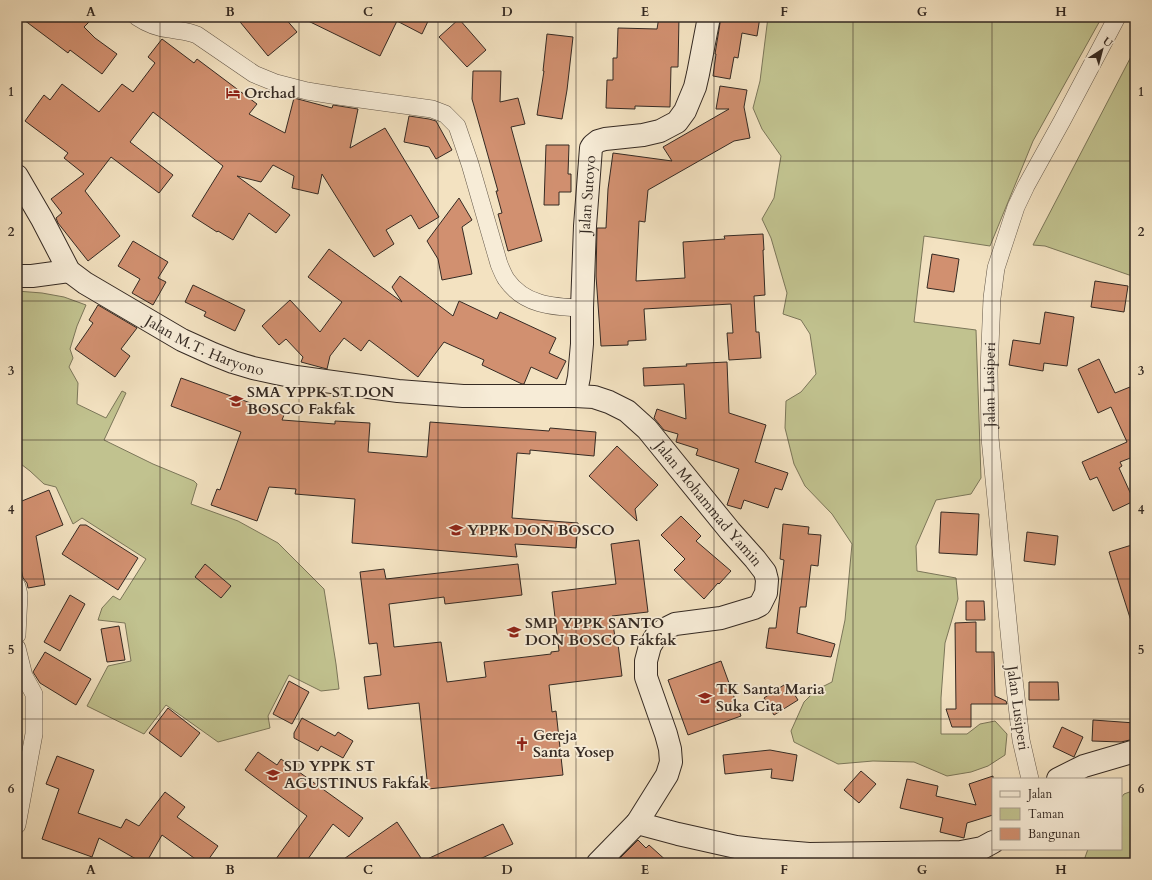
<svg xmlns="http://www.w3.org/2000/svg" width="1152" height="880" font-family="Cardo,serif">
<rect width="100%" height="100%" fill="#f3e2c1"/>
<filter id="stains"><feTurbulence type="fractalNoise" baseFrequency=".005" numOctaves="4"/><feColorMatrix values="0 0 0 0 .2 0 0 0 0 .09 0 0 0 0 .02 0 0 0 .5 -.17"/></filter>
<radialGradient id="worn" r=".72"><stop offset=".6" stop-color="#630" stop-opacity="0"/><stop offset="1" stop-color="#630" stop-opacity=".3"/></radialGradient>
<g fill="#c1c28f" stroke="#7b7659">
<polygon points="768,17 1102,17 1033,141 990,246 924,236 914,322 976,330 981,478 971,494 936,500 916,546 917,571 956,578 958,599 945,643 941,698 941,734 967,734 980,724 995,721 1007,734 1005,755 988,766 971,772 947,776 914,762 873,761 838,764 794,742 791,731 804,702 816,690 832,682 845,620 852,544 832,514 805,486 794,464 785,428 786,401 801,392 816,374 810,334 801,320 783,314 787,293 771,238 762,219 774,198 781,156 762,129 753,108 760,81"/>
<polygon points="1135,49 1135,277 1045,246 1033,245"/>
<polygon points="17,291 42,293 64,297 86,305 77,326 70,349 73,358 69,367 78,383 77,404 106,418 122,391 126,393 104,440 153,464 194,481 197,484 191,504 238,521 278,543 324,589 336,664 339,689 321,691 289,675 268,716 270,728 218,742 166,705 144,734 87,706 108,666 131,661 125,623 98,620 102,608 113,596 120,600 146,559 82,518 73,524 56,487 44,484 30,471 17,461"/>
<polygon points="1135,790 1135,863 1083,863 1088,849 1121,849 1121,798 1124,794"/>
</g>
<g fill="#d19070" stroke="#352a23">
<polygon points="20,17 94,17 84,27 95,38 117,54 102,74 70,50 68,53"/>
<polygon points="236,17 284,17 297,32 268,56"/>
<polygon points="300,17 430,17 422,34 397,21 380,56"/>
<polygon points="659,17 679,17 678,67 671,67 670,107 635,106 635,109 606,108 607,80 613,80 613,58 617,58 618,28 657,29"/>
<polygon points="721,17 760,17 757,36 742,33 738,58 734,57 730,79 713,76 716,54 715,54"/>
<polygon points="459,19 486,50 467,67 439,37"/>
<polygon points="547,34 573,37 567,90 562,119 537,115 544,71 543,71"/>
<polygon points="162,39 194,63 197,59 257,104 249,114 285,133 294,98 332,108 333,105 358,109 350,148 385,128 439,217 419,229 411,215 386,230 394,244 374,257 322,174 318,194 292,188 294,176 273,165 261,182 237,176 290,215 276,233 249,213 233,240 218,231 217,232 192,216 223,166 153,112 130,142 173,175 159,193 111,157 85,191 120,236 88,261 58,223 56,218 62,213 51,199 84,174 64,158 68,153 25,121 44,95 50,100 62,84 99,112 122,84 133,92 155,63 148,57"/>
<polygon points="473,71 501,71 500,102 518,98 525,124 511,127 542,241 508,251 498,214 502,213 496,191 498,191 472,99"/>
<polygon points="720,86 747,90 744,107 750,138 734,141 648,190 645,222 639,221 636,281 685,278 683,242 725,239 724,236 763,234 764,250 763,250 765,295 754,296 756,332 759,332 761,358 729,360 727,333 733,333 731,304 644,309 646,340 628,341 628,345 601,346 596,276 597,228 606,228 608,189 613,153 672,161 663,147 729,109 716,109"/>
<polygon points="409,116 429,119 436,121 452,150 436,159 429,147 404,142"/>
<polygon points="546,145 569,145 568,174 571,174 571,192 559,192 559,205 544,205"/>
<polygon points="459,198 472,220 462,227 472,274 442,280 438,259 427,241"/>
<polygon points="133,241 168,262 158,278 166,282 153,305 132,293 140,279 118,266"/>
<polygon points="329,249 402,302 392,287 400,276 453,316 459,301 497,319 500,312 556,338 549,353 566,361 557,379 531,367 524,384 522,384 482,365 484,360 444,342 418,377 369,340 361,351 344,338 330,356 327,369 301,362 303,357 286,339 279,345 262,326 290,300 320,332 342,302 308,277"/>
<polygon points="932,254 959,259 954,292 927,288"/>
<polygon points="1095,281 1128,286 1124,312 1091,307"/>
<polygon points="193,285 245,310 235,331 204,316 206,312 185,302"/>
<polygon points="98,305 137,328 121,349 130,356 115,377 75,349 93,323 89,320"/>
<polygon points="1045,312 1074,317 1067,366 1044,363 1043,371 1009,365 1013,340 1040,344"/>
<polygon points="1099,359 1115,393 1135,385 1135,460 1133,457 1120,462 1122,466 1119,468 1134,501 1113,511 1097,477 1090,480 1082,462 1127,442 1111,407 1098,413 1078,369"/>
<polygon points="727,362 729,413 766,425 755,462 788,473 782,490 775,488 768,508 744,500 741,509 727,505 739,469 696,455 698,449 676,442 678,434 664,430 654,418 657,409 686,419 684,384 644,386 643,368 687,366 686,364"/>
<polygon points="181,378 284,415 282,420 335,424 335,421 370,423 368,452 427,457 430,422 549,431 550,428 596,432 594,456 530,450 530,454 517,453 512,518 578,523 576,548 515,544 517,557 352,543 355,499 295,494 296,489 269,487 257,521 211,505 217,489 220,490 241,432 171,406"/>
<polygon points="617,446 658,485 635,509 637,521 589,476"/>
<polygon points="49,490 63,525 36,536 45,585 28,588 27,583 23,578 17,550 17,503"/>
<polygon points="941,512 979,514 977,555 939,553"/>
<polygon points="681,516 701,536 696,541 731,571 719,584 718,583 704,599 674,570 685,559 661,535"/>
<polygon points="783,524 809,527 808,534 821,535 818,566 811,565 806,607 800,607 797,633 835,644 831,657 766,648 769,628 776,628 784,560 780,559"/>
<polygon points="80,525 86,525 138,558 118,590 62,554"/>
<polygon points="1027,532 1058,536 1055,565 1024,561"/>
<polygon points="639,540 648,612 612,616 616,645 618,644 622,676 549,685 552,712 556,711 563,775 428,789 419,703 368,709 364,677 381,675 377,643 369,644 360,572 384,569 386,579 518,564 522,595 445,604 444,597 389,604 394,647 441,642 447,682 486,677 484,662 551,654 551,652 559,651 552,592 616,584 611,544"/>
<polygon points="1135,544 1135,623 1132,624 1109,552"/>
<polygon points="205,564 231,586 221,598 195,577"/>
<polygon points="70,595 85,604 60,651 44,642"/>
<polygon points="966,601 984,601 985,620 966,620"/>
<polygon points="976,622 976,652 994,652 995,696 1006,701 1007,704 971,704 971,727 952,727 946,709 956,709 955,623"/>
<polygon points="119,626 125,660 107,662 101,629"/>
<polygon points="45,652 91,679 76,705 40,683 33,672"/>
<polygon points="721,661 741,716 688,735 668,680"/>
<polygon points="289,681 309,692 292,724 273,714"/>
<polygon points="1029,682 1058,682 1059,700 1029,700"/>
<polygon points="787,683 798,700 774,715 764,698"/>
<polygon points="168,708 200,733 181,757 149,733"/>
<polygon points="302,718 335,736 338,732 353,741 343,758 321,746 318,751 294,738 294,733"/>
<polygon points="1093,720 1135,723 1134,739 1121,742 1092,741"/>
<polygon points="1062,727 1083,737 1074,757 1053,747"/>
<polygon points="770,750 797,755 793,781 771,778 772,769 725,774 723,755"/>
<polygon points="258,752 277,765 281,759 363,818 349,837 333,824 305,863 273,863 307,816 245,770"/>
<polygon points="57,756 94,770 78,813 121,828 126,819 139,826 165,792 185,807 177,817 218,846 206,863 201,863 162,835 146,863 143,863 99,838 92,857 42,839 59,789 46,784"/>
<polygon points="861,771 876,784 859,803 844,790"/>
<polygon points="993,776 993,815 967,823 964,838 940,832 943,818 900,808 907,779 938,786 936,796 976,805 969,784"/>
<polygon points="397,822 423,861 503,824 513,844 471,863 338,863"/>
<polygon points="638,840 646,848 649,845 669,863 615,863"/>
</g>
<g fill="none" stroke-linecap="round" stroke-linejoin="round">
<defs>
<g id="minor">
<path d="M137 17C146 23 158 28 169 29 179 31 188 31 197 35L254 74 276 83 307 91 338 96 432 109 445 114 457 126 470 164 499 264C501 269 503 274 506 279 524 305 552 307 582 308"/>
<polyline points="17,586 19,595 17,635"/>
<polyline points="17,648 24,676 34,694 34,734 17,825"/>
<path id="s1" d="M1030 779 1021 740 1012 662 990 438 989 370 992 298 996 268 1016 207 1026 186 1062 121 1117 17"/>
</g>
<g id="secondary">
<path id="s2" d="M17 176 42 219 69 271 85 283 182 340 213 354 233 362 253 368 276 373 296 377 398 391 463 396H575L594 397 609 402 627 411 647 429 730 531 755 559 765 572 767 580 766 593 760 605 754 608 721 618 675 624 665 629 656 636 650 646 646 661V677L666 734 670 749 671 762 667 775 637 823 598 863"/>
<polyline points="17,276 32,276 69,271"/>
<path id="s3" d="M575 396 579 377 582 344V308L585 226 591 148 593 145 598 141 605 139 643 135 660 131 677 122 685 111 695 87 698 74 709 17"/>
<polyline points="1058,779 1084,766 1135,751"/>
<polyline points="637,823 678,834 736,847 761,850 809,854 961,852 982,848 993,842"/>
</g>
</defs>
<use href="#minor" stroke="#64584a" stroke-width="18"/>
<use href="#secondary" stroke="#352a23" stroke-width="24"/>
<use href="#minor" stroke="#f7ecd7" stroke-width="17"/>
<use href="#secondary" stroke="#f7ecd7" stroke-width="22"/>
</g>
<path fill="none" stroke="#352a23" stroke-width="1" stroke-opacity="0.55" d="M160 17V863M299 17V863M438 17V863M576 17V863M714 17V863M853 17V863M992 17V863M17 161H1135M17 301H1135M17 440H1135M17 579H1135M17 719H1135"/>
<defs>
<symbol id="hotel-bare" viewBox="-9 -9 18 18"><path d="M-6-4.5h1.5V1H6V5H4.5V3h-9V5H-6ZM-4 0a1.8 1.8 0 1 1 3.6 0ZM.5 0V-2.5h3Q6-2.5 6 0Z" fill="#8f2418" stroke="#f7ecd7" stroke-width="2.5" paint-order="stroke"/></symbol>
<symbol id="school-bare" viewBox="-9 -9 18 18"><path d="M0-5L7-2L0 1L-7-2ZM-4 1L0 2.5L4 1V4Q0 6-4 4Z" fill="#8f2418" stroke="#f7ecd7" stroke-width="2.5" paint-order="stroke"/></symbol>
<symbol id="church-bare" viewBox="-9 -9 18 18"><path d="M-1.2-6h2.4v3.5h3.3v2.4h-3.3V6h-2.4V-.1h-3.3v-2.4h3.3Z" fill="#8f2418" stroke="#f7ecd7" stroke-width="2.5" paint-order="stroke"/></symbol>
</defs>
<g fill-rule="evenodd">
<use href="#hotel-bare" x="223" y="83" width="20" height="20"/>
<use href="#school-bare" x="226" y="391" width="20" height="20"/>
<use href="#school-bare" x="446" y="520" width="20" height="20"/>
<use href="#school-bare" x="504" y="622" width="20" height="20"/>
<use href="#school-bare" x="695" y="688" width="20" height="20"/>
<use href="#church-bare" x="512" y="734" width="20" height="20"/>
<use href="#school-bare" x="263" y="765" width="20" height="20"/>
</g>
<g text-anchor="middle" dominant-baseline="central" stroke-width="3.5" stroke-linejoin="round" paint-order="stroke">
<g font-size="15" font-weight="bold" fill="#352a23" stroke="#f7ecd7" text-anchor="start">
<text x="244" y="93">Orchad</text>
<text x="247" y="392">SMA YPPK ST DON<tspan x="247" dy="17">BOSCO Fakfak</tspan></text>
<text x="467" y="530">YPPK DON BOSCO</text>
<text x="525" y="623">SMP YPPK SANTO<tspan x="525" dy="17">DON BOSCO Fakfak</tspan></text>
<text x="716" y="689">TK Santa Maria<tspan x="716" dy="17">Suka Cita</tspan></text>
<text x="533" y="735">Gereja<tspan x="533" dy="17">Santa Yosep</tspan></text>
<text x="284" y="766">SD YPPK ST<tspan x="284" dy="17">AGUSTINUS Fakfak</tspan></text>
</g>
<g font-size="15" fill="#352a23" stroke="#f7ecd7">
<text stroke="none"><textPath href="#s3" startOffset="202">Jalan Sutoyo</textPath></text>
<text stroke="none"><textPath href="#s2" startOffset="264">Jalan M.T. Haryono</textPath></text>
<text stroke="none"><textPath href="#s1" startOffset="397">Jalan Lusiperi</textPath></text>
<text stroke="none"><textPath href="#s2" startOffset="820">Jalan Mohammad Yamin</textPath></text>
<text transform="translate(1018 708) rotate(82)">Jalan Lusiperi</text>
</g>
</g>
<rect width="1152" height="880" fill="none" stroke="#f3e2c1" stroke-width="44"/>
<rect x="992" y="778" width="130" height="72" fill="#f7ecd7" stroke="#a99e8f"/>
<rect x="1000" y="791" width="20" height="6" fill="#f7ecd7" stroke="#a99e8f"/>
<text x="1028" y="798" font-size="12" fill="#352a23">Jalan</text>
<rect x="1000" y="808" width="20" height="12" fill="#c1c28f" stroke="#a99e8f"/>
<text x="1028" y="818" font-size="12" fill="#352a23">Taman</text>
<rect x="1000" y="828" width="20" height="12" fill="#d19070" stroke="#a99e8f"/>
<text x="1028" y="838" font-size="12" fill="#352a23">Bangunan</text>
<g transform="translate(1102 50) rotate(36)" stroke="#f7ecd7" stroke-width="3" paint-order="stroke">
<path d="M0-3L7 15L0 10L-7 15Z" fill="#352a23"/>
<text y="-6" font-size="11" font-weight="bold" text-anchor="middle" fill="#352a23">U</text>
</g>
<rect x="22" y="22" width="1108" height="836" fill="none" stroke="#352a23" stroke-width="1.5"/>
<g font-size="13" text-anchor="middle" font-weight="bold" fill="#352a23">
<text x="91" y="16">A</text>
<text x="230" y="16">B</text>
<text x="368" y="16">C</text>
<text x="507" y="16">D</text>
<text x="645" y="16">E</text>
<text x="784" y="16">F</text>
<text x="922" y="16">G</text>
<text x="1061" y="16">H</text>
<text x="11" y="96">1</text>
<text x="1141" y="96">1</text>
<text x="11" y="236">2</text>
<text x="1141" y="236">2</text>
<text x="11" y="375">3</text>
<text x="1141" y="375">3</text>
<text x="11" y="514">4</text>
<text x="1141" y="514">4</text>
<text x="11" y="654">5</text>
<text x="1141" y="654">5</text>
<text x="11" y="793">6</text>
<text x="1141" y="793">6</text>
<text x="91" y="874">A</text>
<text x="230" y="874">B</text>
<text x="368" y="874">C</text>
<text x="507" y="874">D</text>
<text x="645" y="874">E</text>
<text x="784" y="874">F</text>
<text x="922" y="874">G</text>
<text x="1061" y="874">H</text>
</g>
<rect width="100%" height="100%" filter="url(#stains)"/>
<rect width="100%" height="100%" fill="url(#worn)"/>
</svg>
